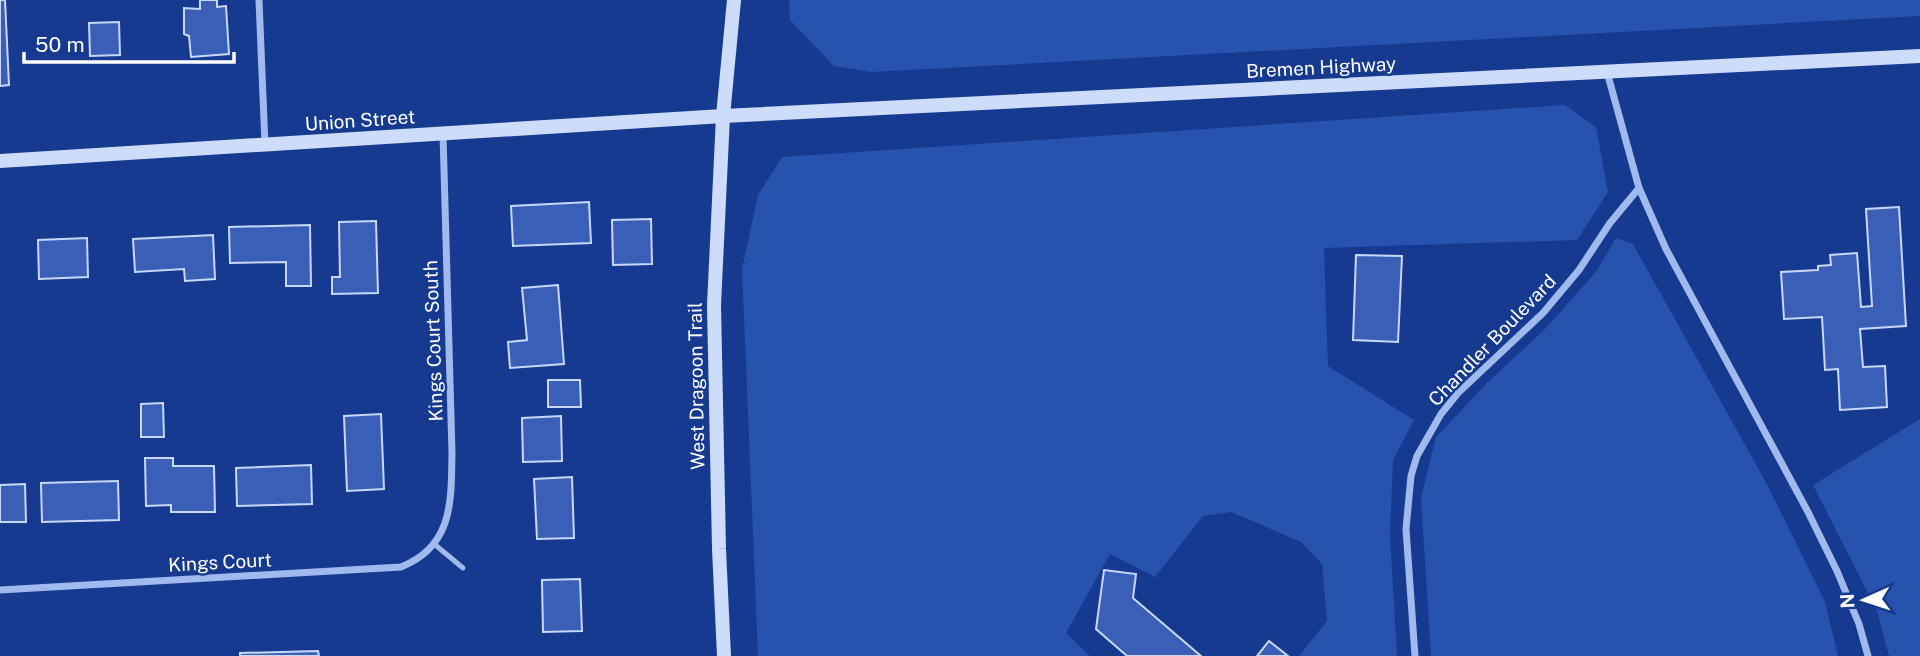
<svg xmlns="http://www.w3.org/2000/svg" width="1920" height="656" font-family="'Public Sans',sans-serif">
<rect width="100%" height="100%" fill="#153a8f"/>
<g fill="#2752ad">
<polygon points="789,0 1920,0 1920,16 871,72 834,66 790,20"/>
<polygon points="1565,105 1596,127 1608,192 1577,240 1324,248 1328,366 1414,420 1393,460 1390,535 1397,656 1299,656 1327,621 1322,564 1301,542 1231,512 1203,516 1155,577 1110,554 1066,633 1090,656 758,656 742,269 758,195 782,157"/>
<polygon points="1616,238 1633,244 1768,486 1825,602 1838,656 1431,656 1421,498 1436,437 1488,382 1544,330 1596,272"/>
<polygon points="1920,419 1920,656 1889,656 1877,611 1813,485"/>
</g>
<g fill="#3960b6" stroke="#c7d8fc" stroke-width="2">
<polygon points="0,0 5,0 9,85 0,86"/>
<polygon points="200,0 217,0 217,7 226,6 229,54 191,57 189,36 184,34 184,8 200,9"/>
<polygon points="119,22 120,55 90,56 89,23"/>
<polygon points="589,202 591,243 513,246 511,206"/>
<polygon points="1899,207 1906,326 1860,329 1863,367 1885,366 1887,407 1840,410 1838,369 1825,370 1822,317 1784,319 1781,272 1818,270 1818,266 1831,265 1830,255 1857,253 1861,307 1872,306 1866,209"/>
<polygon points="651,219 652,264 613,265 612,220"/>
<polygon points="376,221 378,293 332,294 332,277 340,277 339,222"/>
<polygon points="310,225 311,286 286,286 286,262 230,263 229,227"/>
<polygon points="213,235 215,279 185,281 184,269 135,272 133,239"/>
<polygon points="87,238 88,277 39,279 38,240"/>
<polygon points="1356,255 1402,256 1398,342 1353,340"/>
<polygon points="558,285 564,364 510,368 508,342 527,340 522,288"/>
<polygon points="548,380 580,380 581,407 548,407"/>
<polygon points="163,403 164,437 141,437 141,404"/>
<polygon points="381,414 384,489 347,491 344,416"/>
<polygon points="561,416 562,461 523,462 522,418"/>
<polygon points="145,458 173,458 173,466 214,466 215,512 171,512 171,505 146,506"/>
<polygon points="311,465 312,504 237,506 236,468"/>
<polygon points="572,477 574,538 537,539 534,479"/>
<polygon points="118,481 119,520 42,522 41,483"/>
<polygon points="25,484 26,522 0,522 0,485"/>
<polygon points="1104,570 1136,574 1133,598 1201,656 1127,656 1096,629"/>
<polygon points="580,579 582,631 543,632 542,580"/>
<polygon points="1269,641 1288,656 1257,656"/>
<polygon points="318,651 319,656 240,656 240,653"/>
</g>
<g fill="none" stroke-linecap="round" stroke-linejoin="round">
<polyline stroke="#a0baf0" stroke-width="5" points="433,543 463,568"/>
<g stroke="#a0baf0" stroke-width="7">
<polyline points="259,0 265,145"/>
<polyline points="1607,72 1639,188 1666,249 1808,512 1837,571 1859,624 1868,656"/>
<path d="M0 590 401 567C454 546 451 500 452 453L443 134"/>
<polyline points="1415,656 1406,529 1411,476 1417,456 1441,414 1458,393 1543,313 1579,270 1610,223 1639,188"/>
</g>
<g stroke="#cedcfb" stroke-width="14">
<polyline points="0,161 723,116 1920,56"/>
<polyline points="724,656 719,549 714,305 723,116 734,0"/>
</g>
</g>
<g text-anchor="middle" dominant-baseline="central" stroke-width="5" stroke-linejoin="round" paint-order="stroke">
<g font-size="19" fill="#fff" stroke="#153a8f">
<text transform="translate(1321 67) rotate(-3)">Bremen Highway</text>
<text transform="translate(360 120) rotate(-4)">Union Street</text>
<text transform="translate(1492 340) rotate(-46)">Chandler Boulevard</text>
<text transform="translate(433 341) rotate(-92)">Kings Court South</text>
<text transform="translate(696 386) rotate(-91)">West Dragoon Trail</text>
<text transform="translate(220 562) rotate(-3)">Kings Court</text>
</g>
</g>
<g transform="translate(1864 600) rotate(267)" stroke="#153a8f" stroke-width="5" paint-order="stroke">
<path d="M0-5L12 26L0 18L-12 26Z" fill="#ffffff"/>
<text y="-10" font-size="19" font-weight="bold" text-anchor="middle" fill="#ffffff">N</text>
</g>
<path d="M24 52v10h210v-10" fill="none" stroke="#ffffff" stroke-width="3.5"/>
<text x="35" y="52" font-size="21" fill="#ffffff" stroke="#153a8f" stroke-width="5" paint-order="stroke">50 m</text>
</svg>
